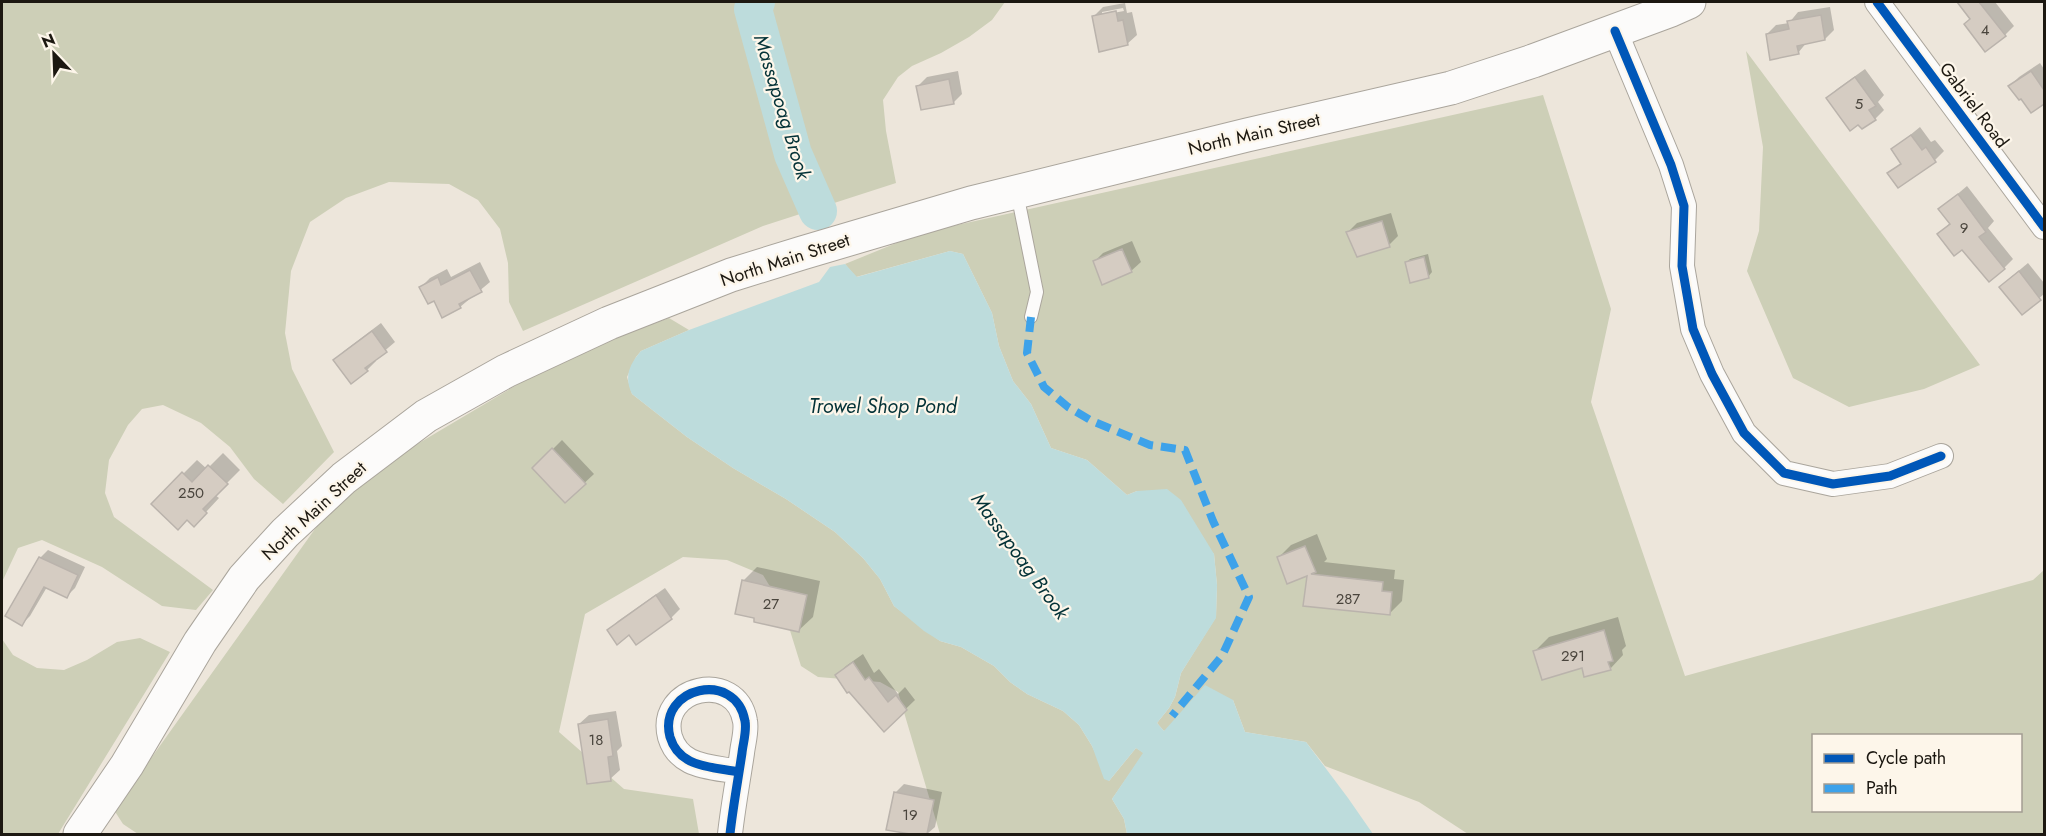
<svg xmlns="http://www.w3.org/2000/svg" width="2046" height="836" font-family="Jost,sans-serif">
<rect width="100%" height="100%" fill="#ede6db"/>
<g fill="#cdcfb7" fill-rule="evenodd">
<polygon points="2,2 1005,2 992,20 969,37 941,53 912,66 898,77 883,100 886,131 896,183 763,226 523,331 509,302 508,263 500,229 478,200 449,184 389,182 346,198 310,222 291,271 285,333 292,369 334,452 283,504 254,479 230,447 201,423 163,405 142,409 128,425 109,460 105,493 114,517 213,590 196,610 162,606 102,567 42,540 18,548 2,582"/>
<polygon points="1746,51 1980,365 1924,389 1849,407 1793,378 1747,271 1759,231 1763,147"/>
<path d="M1543 95 1611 309 1591 402 1685 676 2033 580 2044 570V834H1468L1419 802 1325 766 1306 742 1245 732 1233 700 1164 731 1157 723 1169 708 1175 697 1181 673 1216 617 1217 585 1214 554 1137 491 1127 495 1087 460 1051 448 1031 404 1013 381 999 346 992 313 963 254 950 251 856 277 845 264 921 233ZM1814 736H2020V810H1814Z"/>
<polygon points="669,318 689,330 641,351 636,357 627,377 632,394 687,437 733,468 786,499 835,532 863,558 880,579 894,606 940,641 961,647 994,666 1010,682 1027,694 1063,711 1079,725 1092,746 1109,781 1136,748 1144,753 1112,799 1124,819 1127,834 940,834 898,692 880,682 818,677 801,666 783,608 763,575 727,560 683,557 585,614 559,732 624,789 693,799 699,834 138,834 123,824 114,810 345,487 567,355"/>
<polygon points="140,638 170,652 58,834 2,834 2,639 13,655 37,668 64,670 87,660 117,642"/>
</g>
<path fill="#bddcdc" d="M950 251 963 254 992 313 999 346 1013 381 1031 404 1051 448 1087 460 1127 495 1137 491 1167 489 1181 500 1214 554 1217 585 1216 618 1181 673 1175 697 1169 708 1157 723 1164 731 1205 685 1233 700 1245 732 1306 742 1348 798 1373 834H1127L1124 819 1112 799 1143 753 1136 748 1109 781 1104 779 1092 746 1079 725 1063 711 1027 694 1010 682 994 666 961 647 940 641 924 631 894 606 880 579 863 558 835 532 786 499 733 468 687 437 632 394C624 377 629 365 641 351L689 330 819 282 830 267 845 264 857 277Z"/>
<g fill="#0003" fill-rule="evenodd">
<polygon points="1958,2 1995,2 2014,26 2005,35 1971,18"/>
<path d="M1125 3 1127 13 1132 12 1137 35 1127 44 1094 16 1103 7ZM1123 8 1124 11 1102 15V12Z"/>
<polygon points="1830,7 1834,30 1825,39 1807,42 1798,53 1767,34 1776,25 1789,23 1798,12"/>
<polygon points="2040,63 2044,69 2044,102 2031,111 2010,86 2019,77"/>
<polygon points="1865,69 1884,95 1878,102 1884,110 1875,119 1828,98 1837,89"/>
<polygon points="958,71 962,94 953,103 918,86 927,77"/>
<polygon points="1920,127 1931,142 1935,140 1944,151 1935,160 1889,173 1902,162 1893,149"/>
<polygon points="1967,186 1994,221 1988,228 2013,259 2004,268 1939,234 1951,222 1940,209"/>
<polygon points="1391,213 1398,236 1389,245 1348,232 1357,223"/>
<polygon points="1132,241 1141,262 1131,271 1094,262 1103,253"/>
<polygon points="1428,254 1432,272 1428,277 1406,263 1410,259"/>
<polygon points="480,262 490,282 460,307 435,299 421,287 430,278 447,269 451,277"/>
<polygon points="2028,263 2044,283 2044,294 2022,313 2010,278"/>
<polygon points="381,323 395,342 375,359 376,361 367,370 351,382 335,360 344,351"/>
<polygon points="562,440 594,474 565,501 534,468"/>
<polygon points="223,453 240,470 215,495 219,498 194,525 187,518 153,504 197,460 207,469"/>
<polygon points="1317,534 1327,559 1324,562 1395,570 1394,579 1404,580 1402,601 1389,614 1278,558 1291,545"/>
<polygon points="48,550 85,567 75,588 67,596 47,587 30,616 22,624 7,616 40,558"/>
<polygon points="757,567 820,581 813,617 799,630 743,581"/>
<polygon points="665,588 680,609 671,618 630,633 609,630 618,621"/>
<polygon points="1618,617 1626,646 1622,650 1623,655 1610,669 1583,666 1535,651 1549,637"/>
<polygon points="863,654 874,673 879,669 898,694 905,687 915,700 884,730 837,675 846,666"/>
<polygon points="616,711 622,746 617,751 620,770 610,779 579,724 589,715"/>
<polygon points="904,784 942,792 935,827 927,834 888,829 895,793"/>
</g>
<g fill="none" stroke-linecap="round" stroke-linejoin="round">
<polyline stroke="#bddcdc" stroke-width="38" points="756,2 753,9 793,154 818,211"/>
</g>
<g fill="#d5ccc2" stroke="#bab3ac" stroke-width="1.5">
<polygon points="1957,2 1979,2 2006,36 1985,52 1964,24 1970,19"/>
<polygon points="1116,11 1118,21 1123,20 1128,45 1099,52 1092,16"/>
<polygon points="1821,15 1825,40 1797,46 1799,54 1770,60 1766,34 1789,29 1787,21"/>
<polygon points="2031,71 2044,90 2044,104 2031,113 2021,99 2019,100 2008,86"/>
<polygon points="1855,77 1876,106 1869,110 1876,120 1862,129 1858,125 1850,131 1826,98"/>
<polygon points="949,79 954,104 921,110 916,86"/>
<polygon points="1911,135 1922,150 1926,147 1936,162 1898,188 1887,173 1901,164 1891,149"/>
<polygon points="1958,194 1986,232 1979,237 2005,269 1989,282 1962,250 1954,256 1937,234 1950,224 1938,209"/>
<polygon points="1382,221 1390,247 1357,257 1346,232"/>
<polygon points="1122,249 1132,272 1102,285 1093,261"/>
<polygon points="1424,257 1429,278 1410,283 1405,262"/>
<polygon points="470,270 482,292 459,304 461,308 442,318 434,301 428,304 419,287 438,277 441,285"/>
<polygon points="2019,271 2041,300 2022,315 1999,287"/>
<polygon points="372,331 387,352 365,368 368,371 351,384 333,360"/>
<polygon points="552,448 586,484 565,503 532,468"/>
<polygon points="208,465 228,484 203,509 207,513 194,527 187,520 178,530 151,504 182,472 192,482"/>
<polygon points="1305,546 1316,572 1311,574 1383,582 1382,591 1392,592 1390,615 1303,606 1307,576 1287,584 1277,557"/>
<polygon points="39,557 78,575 67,598 44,587 22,626 5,616"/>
<polygon points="742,580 807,595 799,632 754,622 754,618 735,614"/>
<polygon points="656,595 672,619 636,645 629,635 617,645 607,630"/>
<polygon points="1604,630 1613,661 1608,662 1611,670 1584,677 1582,668 1542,680 1533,651"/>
<polygon points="853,662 865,680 869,677 888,702 896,695 907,710 884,732 849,692 847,693 835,675"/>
<polygon points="608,719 613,756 608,757 611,781 587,784 578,724"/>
<polygon points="894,792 934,800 927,834 910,834 886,830"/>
</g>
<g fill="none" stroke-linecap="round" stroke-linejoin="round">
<defs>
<polyline id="service" points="1017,193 1037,292 1031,317"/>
<g id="minor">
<polyline points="1877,2 2044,227"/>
<polyline points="1615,31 1671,165 1684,206 1682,266 1693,329 1712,374 1744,433 1784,473 1833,484 1890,476 1941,456"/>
<path d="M730 834C733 807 738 780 742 753 743 743 747 731 745 721 736 669 657 687 670 737 673 747 680 756 690 761 704 768 724 769 739 772"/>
</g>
<polyline id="secondary" points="80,834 127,765 200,642 244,578 285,533 344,478 426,416 506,371 609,323 731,275 802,253 971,203 1247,135 1451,88 1533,61 1671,10 1689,2"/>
</defs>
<use href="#service" stroke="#aaa59c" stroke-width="14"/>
<use href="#minor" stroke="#aaa59c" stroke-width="26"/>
<use href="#secondary" stroke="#aaa59c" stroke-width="35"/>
<use href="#service" stroke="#fcfbfa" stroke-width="12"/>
<use href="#minor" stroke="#fcfbfa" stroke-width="24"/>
<use href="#secondary" stroke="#fcfbfa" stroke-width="33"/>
<polyline stroke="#3da2ea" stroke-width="8" stroke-dasharray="15 8" stroke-linecap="butt" points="1031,317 1027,353 1044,387 1068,407 1092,421 1150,445 1185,450 1213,521 1249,597 1222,656 1172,716"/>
<defs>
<g id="cycleway">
<polyline points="1877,2 2044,227"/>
<polyline points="1615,31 1671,165 1684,206 1682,266 1693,329 1712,374 1744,433 1784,473 1833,484 1890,476 1941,456"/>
<path d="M730 834C733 807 738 780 742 753 743 743 747 731 745 721 736 669 657 687 670 737 673 747 680 756 690 761 704 768 724 769 739 772"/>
</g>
</defs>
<use href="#cycleway" stroke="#fdf6ea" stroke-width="13"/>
<use href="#cycleway" stroke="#0057b8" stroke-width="9"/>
</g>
<g text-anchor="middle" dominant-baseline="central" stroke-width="4.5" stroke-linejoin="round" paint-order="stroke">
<g font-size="15" fill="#4a453d">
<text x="1985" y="30">4</text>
<text x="1859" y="104">5</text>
<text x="1964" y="228">9</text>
<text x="191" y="493">250</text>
<text x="1348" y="599">287</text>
<text x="771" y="604">27</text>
<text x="1573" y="656">291</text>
<text x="596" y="740">18</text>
<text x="910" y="815">19</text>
</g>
<g font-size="18" fill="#1c1811" stroke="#fdf6ea">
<text transform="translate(1974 105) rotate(53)">Gabriel Road</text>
<text transform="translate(1254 134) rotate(-13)">North Main Street</text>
<text transform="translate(785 260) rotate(-18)">North Main Street</text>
<text transform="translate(314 511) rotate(-43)">North Main Street</text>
</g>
<g font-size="20" font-style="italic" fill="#033237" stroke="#fdf6ea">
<text transform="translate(782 107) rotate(73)">Massapoag Brook</text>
<text x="883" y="406">Trowel Shop Pond</text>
<text transform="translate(1020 556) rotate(54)">Massapoag Brook</text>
</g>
</g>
<rect width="2046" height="836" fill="none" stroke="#1c1811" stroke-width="6"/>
<rect x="1812" y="734" width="210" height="78" fill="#fdf6ea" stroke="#a39d93" stroke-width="1.5"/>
<rect x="1824" y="754" width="30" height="9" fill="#0057b8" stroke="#a39d93" stroke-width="1.5"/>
<text x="1866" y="764" font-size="18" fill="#1c1811">Cycle path</text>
<rect x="1824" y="784" width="30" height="9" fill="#3da2ea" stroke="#a39d93" stroke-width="1.5"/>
<text x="1866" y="794" font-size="18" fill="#1c1811">Path</text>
<g transform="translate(54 54) rotate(337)" stroke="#fdf6ea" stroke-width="4.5" paint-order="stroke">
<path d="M0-4.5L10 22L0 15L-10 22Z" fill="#1c1811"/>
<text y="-9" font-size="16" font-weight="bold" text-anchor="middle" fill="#1c1811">N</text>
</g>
</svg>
